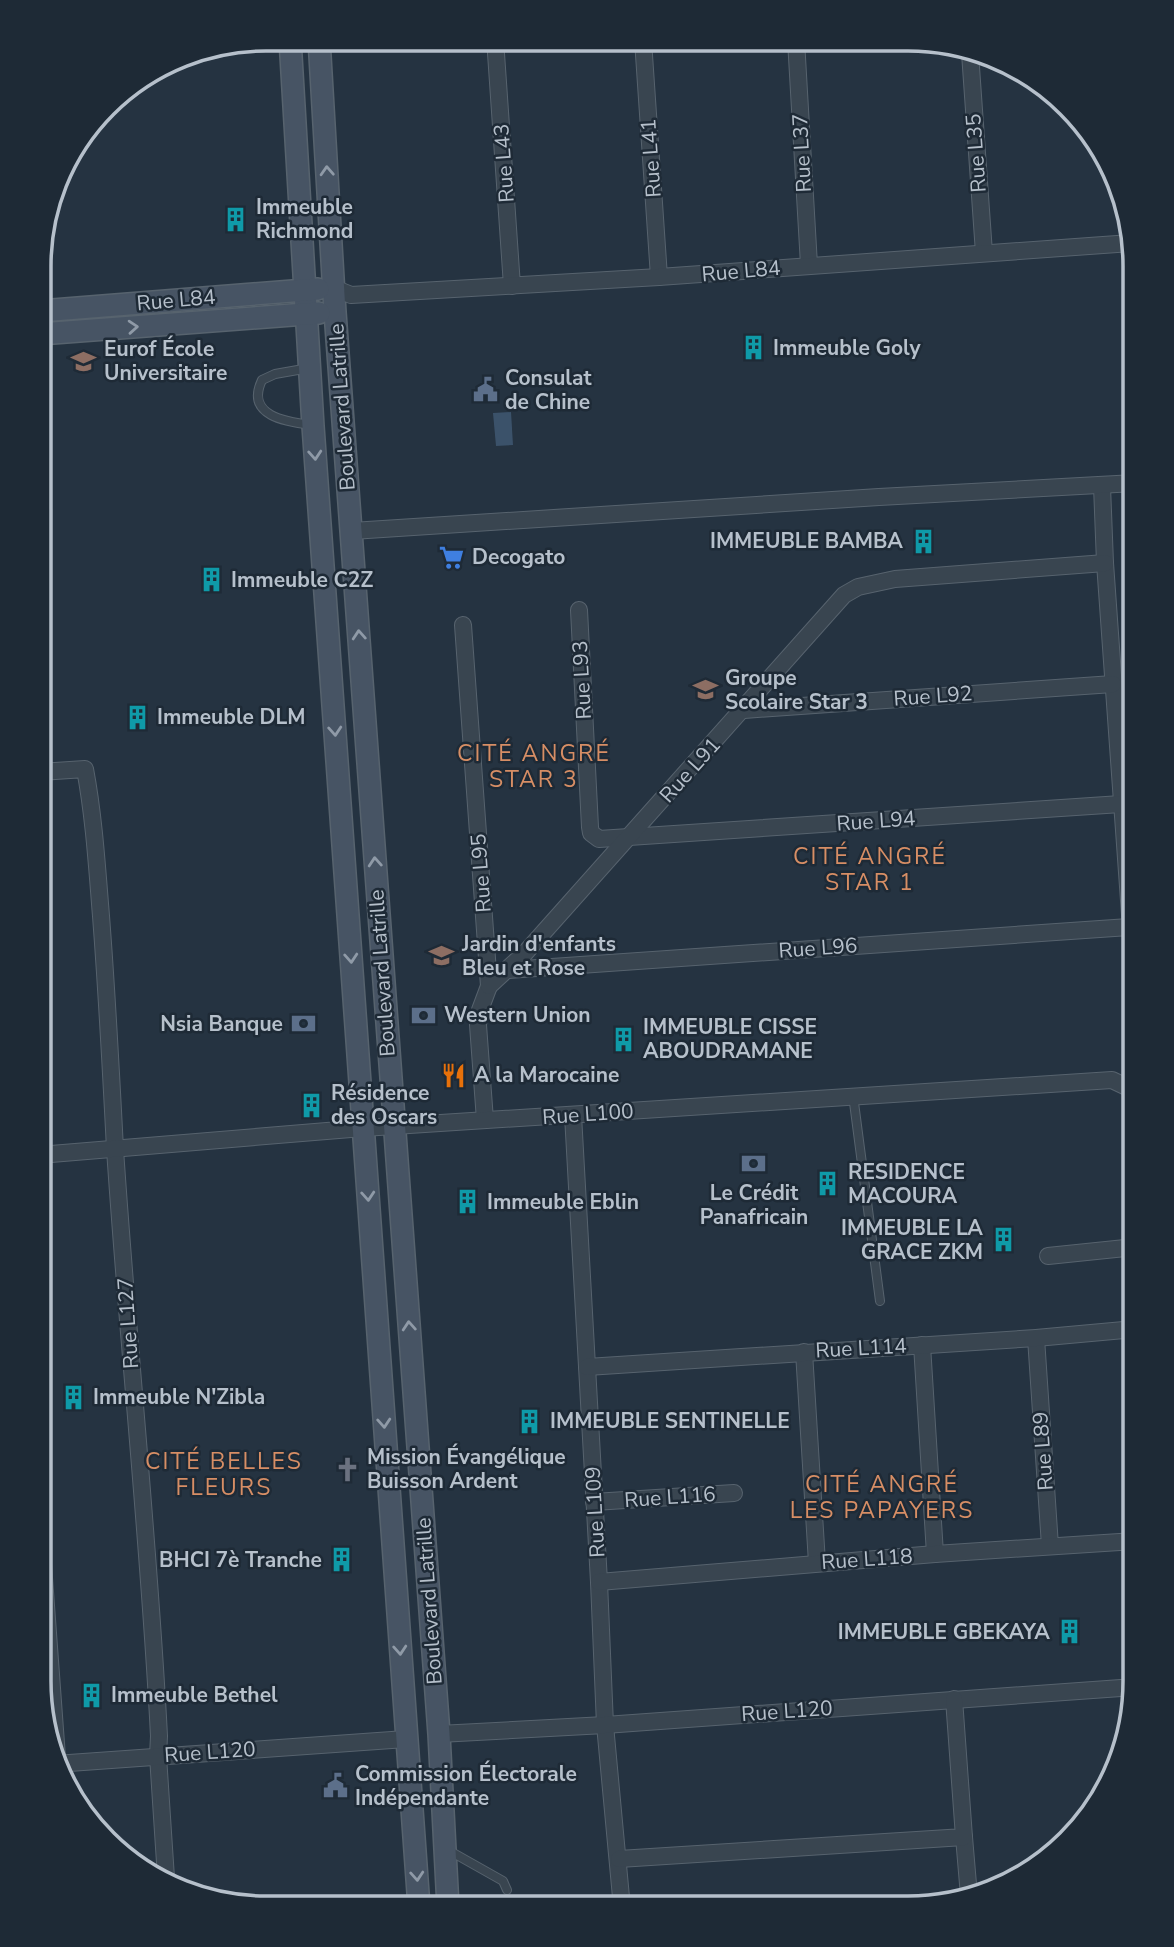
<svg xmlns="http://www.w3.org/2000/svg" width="1174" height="1947" font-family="'Nunito Sans',sans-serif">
<rect width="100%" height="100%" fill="#253341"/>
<polygon fill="#3b526a" points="511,412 513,445 496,446 493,413"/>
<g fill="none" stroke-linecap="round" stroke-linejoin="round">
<defs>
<g id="lane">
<path d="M309 368 275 374 262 380C245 416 286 422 312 425"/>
<polyline points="853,1095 880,1301"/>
<polyline points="448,1850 503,1881 507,1890"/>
</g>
<g id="street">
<polyline points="495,39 512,286"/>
<polyline points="643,40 659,277"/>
<polyline points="796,40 809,265"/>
<polyline points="970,53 984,253"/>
<polyline points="334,288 351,295 659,277 1131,243"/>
<polyline points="1102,486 1105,563 1135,985"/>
<polyline points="352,531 879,497 1135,483"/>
<polyline points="579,610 590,827 591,833 599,839 1121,804"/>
<polyline points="463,625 489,986 480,1010 478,1025 485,1120"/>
<polyline points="744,710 1113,684"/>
<path d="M40 772 85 769C94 817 97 867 101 916 107 994 111 1071 115 1149 128 1345 149 1540 159 1736L158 1756 166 1878"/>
<polyline points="508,970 1129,927"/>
<polyline points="489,986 526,952 844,595 858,587 895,579 1105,563"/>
<polyline points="573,1115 599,1582 605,1725 622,1908"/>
<polyline points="39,1155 363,1128 1112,1080 1131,1089 1135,1088"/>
<polyline points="1048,1256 1135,1247"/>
<polyline points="1036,1338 1050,1546"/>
<polyline points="922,1345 935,1554"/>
<polyline points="804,1352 817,1563"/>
<polyline points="587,1367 1036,1338 1135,1329"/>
<polyline points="594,1502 734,1493"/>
<polyline points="39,1509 58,1771"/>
<polyline points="599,1582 935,1554 1135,1541"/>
<polyline points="439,1734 605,1725 1135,1687"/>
<polyline points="55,1764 406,1739"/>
<polyline points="964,1837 969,1896"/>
<polyline points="619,1859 964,1837 954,1699"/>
</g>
<g id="secondary">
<polyline points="290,39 313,426 419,1907"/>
<polyline points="319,39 335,312 439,1734 448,1907"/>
<polyline points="40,311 318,289"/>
<polyline points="40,334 319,313"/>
</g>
</defs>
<use href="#lane" stroke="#57636e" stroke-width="10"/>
<use href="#street" stroke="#57636e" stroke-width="18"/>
<use href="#secondary" stroke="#57636e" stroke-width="24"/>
<use href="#lane" stroke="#394550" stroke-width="8"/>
<use href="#street" stroke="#394550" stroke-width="16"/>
<use href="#secondary" stroke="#475464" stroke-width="21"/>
</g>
<defs><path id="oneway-chevron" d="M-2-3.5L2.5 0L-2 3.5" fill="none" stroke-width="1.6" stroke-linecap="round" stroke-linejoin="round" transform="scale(1.75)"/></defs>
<g stroke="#8f9aa7">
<use href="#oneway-chevron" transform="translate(327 171) rotate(-93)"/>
<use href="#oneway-chevron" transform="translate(133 327) rotate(-4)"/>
<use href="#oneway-chevron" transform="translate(315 455) rotate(86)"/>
<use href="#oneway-chevron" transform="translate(359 635) rotate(-94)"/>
<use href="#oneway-chevron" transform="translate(335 731) rotate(86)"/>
<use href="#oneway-chevron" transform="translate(375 862) rotate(-94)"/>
<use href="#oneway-chevron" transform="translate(351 958) rotate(86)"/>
<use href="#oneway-chevron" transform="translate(368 1196) rotate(86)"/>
<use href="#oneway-chevron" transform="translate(409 1326) rotate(-94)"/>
<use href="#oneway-chevron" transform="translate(384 1423) rotate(86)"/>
<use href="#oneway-chevron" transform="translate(400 1650) rotate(86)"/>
<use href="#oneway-chevron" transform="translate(417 1876) rotate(86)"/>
</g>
<defs>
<symbol id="building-bare" viewBox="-9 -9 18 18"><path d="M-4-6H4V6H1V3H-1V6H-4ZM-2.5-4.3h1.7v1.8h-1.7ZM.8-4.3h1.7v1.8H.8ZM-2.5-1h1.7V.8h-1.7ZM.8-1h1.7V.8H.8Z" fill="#0f9aa8" stroke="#1e2a36" stroke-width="2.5" paint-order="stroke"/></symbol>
<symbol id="university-bare" viewBox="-9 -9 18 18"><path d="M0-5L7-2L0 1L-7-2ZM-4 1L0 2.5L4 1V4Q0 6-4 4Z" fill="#8d6e63" stroke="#1e2a36" stroke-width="2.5" paint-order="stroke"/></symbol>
<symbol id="civic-bare" viewBox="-9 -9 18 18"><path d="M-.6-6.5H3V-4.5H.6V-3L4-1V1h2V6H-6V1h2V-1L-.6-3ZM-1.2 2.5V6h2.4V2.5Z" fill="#5c6f8a" stroke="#1e2a36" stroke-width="2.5" paint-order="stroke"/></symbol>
<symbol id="supermarket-bare" viewBox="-9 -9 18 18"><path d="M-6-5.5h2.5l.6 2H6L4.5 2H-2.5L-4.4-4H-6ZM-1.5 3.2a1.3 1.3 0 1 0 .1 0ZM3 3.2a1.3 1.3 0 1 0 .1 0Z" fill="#3f7fe0" stroke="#1e2a36" stroke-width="2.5" paint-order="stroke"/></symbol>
<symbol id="school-bare" viewBox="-9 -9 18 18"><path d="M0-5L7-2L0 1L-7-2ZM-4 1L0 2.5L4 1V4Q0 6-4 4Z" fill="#8d6e63" stroke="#1e2a36" stroke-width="2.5" paint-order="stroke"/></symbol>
<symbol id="bank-bare" viewBox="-9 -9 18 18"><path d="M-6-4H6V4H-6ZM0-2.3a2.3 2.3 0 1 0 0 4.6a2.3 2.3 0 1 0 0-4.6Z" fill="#5c6f8a" stroke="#1e2a36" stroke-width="2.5" paint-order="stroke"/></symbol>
<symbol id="restaurant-bare" viewBox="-9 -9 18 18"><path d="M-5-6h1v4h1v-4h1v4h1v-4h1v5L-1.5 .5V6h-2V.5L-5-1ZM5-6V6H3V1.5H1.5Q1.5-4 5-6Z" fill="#e8710a" stroke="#1e2a36" stroke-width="2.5" paint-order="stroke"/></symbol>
<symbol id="church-bare" viewBox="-9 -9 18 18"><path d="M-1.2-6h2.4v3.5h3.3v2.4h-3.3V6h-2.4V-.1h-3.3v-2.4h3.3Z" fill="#6b7280" stroke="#1e2a36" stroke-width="2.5" paint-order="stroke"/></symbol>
</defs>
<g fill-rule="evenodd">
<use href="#building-bare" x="218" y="202" width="35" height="35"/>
<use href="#building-bare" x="736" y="330" width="35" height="35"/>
<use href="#university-bare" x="66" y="344" width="35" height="35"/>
<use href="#civic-bare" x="468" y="372" width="35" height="35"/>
<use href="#building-bare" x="906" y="524" width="35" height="35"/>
<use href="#supermarket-bare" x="434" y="540" width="35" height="35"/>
<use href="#building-bare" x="194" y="562" width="35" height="35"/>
<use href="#school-bare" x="688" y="672" width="35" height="35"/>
<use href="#building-bare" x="120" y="700" width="35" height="35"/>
<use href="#school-bare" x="424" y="938" width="35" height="35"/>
<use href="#bank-bare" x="406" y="998" width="35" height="35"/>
<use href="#bank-bare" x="286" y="1006" width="35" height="35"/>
<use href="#building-bare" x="606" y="1022" width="35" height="35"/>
<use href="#restaurant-bare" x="436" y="1058" width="35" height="35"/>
<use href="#building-bare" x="294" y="1088" width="35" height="35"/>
<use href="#bank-bare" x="736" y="1146" width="35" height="35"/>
<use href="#building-bare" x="810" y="1166" width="35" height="35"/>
<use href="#building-bare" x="450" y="1184" width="35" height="35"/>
<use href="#building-bare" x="986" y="1222" width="35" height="35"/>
<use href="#building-bare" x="56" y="1380" width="35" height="35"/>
<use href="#building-bare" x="512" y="1404" width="35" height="35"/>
<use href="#church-bare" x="330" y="1452" width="35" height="35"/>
<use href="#building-bare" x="324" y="1542" width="35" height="35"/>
<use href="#building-bare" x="1052" y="1614" width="35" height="35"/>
<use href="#building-bare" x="74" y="1678" width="35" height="35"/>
<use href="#civic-bare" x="318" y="1768" width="35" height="35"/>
</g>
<g text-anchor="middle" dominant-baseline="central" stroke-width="5" stroke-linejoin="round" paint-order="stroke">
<g font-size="21" fill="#b6c0cb" stroke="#1e2a36">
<text transform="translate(802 153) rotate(-93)">Rue L37</text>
<text transform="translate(976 153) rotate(-94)">Rue L35</text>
<text transform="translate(651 158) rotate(-94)">Rue L41</text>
<text transform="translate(504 163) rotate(-94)">Rue L43</text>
<text transform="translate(741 271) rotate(-5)">Rue L84</text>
<text transform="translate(176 300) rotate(-5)">Rue L84</text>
<text transform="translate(342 407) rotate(-94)">Boulevard Latrille</text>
<text transform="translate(582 680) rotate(-93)">Rue L93</text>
<text transform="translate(933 696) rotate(-4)">Rue L92</text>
<text transform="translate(690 770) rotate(-48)">Rue L91</text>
<text transform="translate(876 821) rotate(-4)">Rue L94</text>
<text transform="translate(481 873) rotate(-94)">Rue L95</text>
<text transform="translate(818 948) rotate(-4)">Rue L96</text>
<text transform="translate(382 973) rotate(-94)">Boulevard Latrille</text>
<text transform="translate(588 1114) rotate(-4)">Rue L100</text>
<text transform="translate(128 1323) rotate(-94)">Rue L127</text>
<text transform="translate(861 1348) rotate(-3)">Rue L114</text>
<text transform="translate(1043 1451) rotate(-94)">Rue L89</text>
<text transform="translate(670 1497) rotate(-4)">Rue L116</text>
<text transform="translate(595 1512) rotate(-93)">Rue L109</text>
<text transform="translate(867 1559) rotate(-4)">Rue L118</text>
<text transform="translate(429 1601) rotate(-94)">Boulevard Latrille</text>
<text transform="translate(787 1711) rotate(-4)">Rue L120</text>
<text transform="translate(210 1752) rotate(-4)">Rue L120</text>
</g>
<g font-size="21" font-weight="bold" fill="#b6c0cb" stroke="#1e2a36" text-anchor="start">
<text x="256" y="207">Immeuble<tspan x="256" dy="24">Richmond</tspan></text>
<text x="773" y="348">Immeuble Goly</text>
<text x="104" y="349">Eurof École<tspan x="104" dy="24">Universitaire</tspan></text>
<text x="505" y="378">Consulat<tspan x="505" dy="24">de Chine</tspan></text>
<text x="903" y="541" text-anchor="end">IMMEUBLE BAMBA</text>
<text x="472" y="557">Decogato</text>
<text x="231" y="580">Immeuble C2Z</text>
<text x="725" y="678">Groupe<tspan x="725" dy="24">Scolaire Star 3</tspan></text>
<text x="157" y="717">Immeuble DLM</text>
<text x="462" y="944">Jardin d'enfants<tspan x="462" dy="24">Bleu et Rose</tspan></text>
<text x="444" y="1015">Western Union</text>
<text x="283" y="1024" text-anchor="end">Nsia Banque</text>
<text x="643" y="1027">IMMEUBLE CISSE<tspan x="643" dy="24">ABOUDRAMANE</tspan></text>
<text x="474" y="1075">A la Marocaine</text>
<text x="331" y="1093">Résidence<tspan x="331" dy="24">des Oscars</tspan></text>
<text x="848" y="1172">RESIDENCE<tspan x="848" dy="24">MACOURA</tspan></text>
<text x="754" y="1193" text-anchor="middle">Le Crédit<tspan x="754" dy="24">Panafricain</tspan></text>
<text x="487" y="1202">Immeuble Eblin</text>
<text x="983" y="1228" text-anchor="end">IMMEUBLE LA<tspan x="983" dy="24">GRACE ZKM</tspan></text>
<text x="93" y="1397">Immeuble N'Zibla</text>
<text x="550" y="1421">IMMEUBLE SENTINELLE</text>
<text x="367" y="1457">Mission Évangélique<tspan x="367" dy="24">Buisson Ardent</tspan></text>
<text x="322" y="1560" text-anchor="end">BHCI 7è Tranche</text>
<text x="1050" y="1632" text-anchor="end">IMMEUBLE GBEKAYA</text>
<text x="111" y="1695">Immeuble Bethel</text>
<text x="355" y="1774">Commission Électorale<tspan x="355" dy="24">Indépendante</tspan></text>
</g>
<g font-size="23" letter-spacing="2" fill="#d78e65" stroke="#1e2a36">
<text x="534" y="753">CITÉ ANGRÉ<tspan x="534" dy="26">STAR 3</tspan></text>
<text x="870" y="856">CITÉ ANGRÉ<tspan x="870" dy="26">STAR 1</tspan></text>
<text x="224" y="1461">CITÉ BELLES<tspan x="224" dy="26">FLEURS</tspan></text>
<text x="882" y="1484">CITÉ ANGRÉ<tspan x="882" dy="26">LES PAPAYERS</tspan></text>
</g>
</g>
<path d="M0 0H1174V1947H0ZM266 51H908A215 215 0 0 1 1123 266V1681A215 215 0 0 1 908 1896H266A215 215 0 0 1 51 1681V266A215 215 0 0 1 266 51Z" fill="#1e2a36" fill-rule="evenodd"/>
<path fill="none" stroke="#b6c0cb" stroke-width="3.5" d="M266 51H908A215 215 0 0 1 1123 266V1681A215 215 0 0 1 908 1896H266A215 215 0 0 1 51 1681V266A215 215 0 0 1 266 51Z"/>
</svg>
